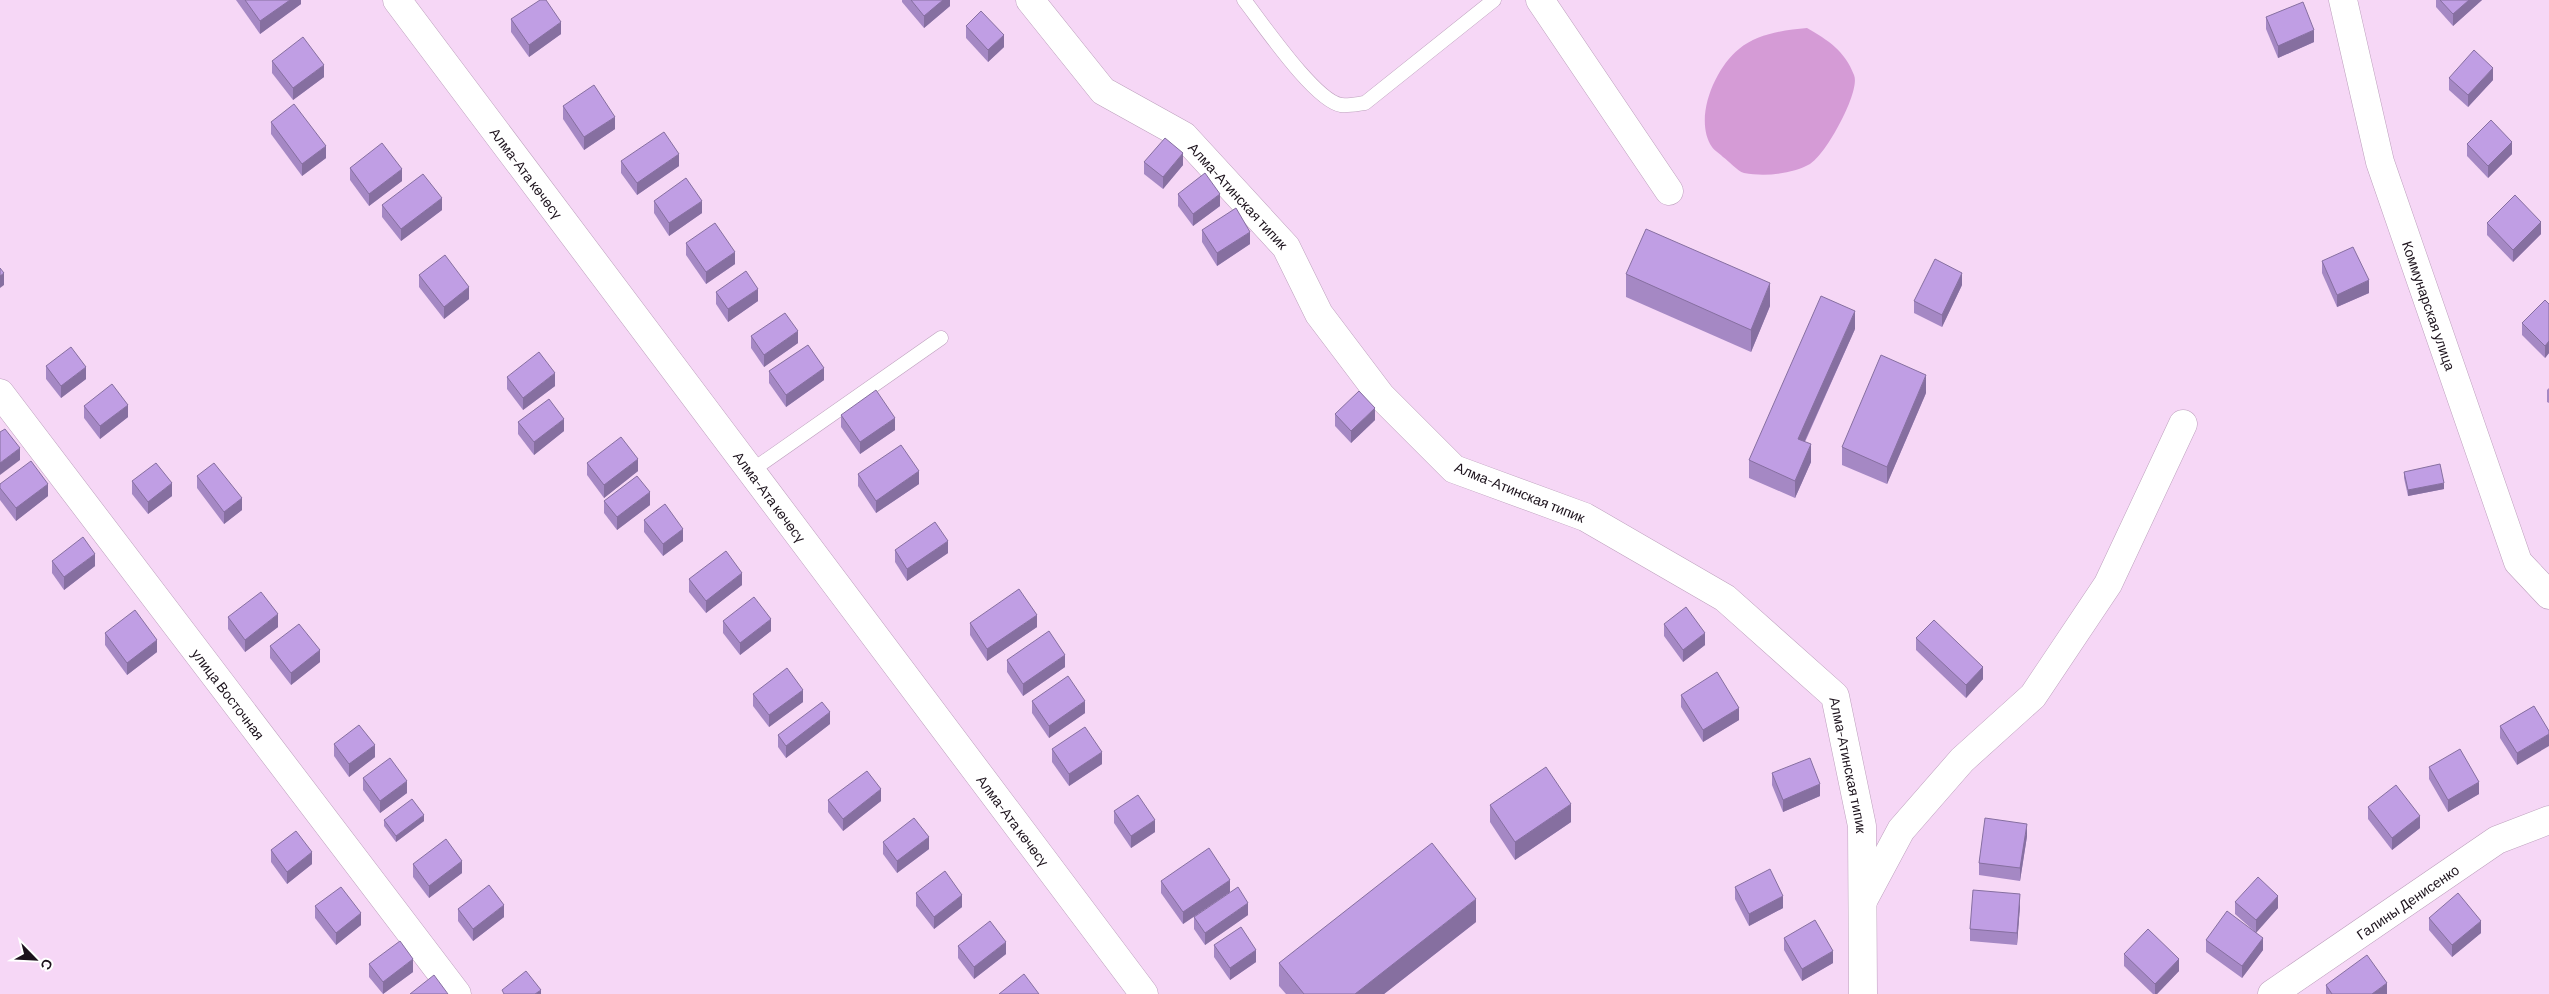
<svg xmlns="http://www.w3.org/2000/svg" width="2549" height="994" font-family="Barlow,sans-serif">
<rect width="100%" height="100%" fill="#f6d7f6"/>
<path fill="#d59bd6" d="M1807 28C1828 40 1845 51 1854 75 1861 91 1826 155 1810 164 1792 174 1765 177 1744 173 1737 171 1729 161 1723 157 1720 154 1714 150 1712 147 1693 119 1715 68 1739 49 1757 34 1784 30 1807 28Z"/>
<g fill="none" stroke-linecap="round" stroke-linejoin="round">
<defs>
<g id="service">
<path d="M1244 0C1262 23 1315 101 1341 105 1348 106 1357 104 1365 103L1494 0"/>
<polyline points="751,471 941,338"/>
</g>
<g id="minor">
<path id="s1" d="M1030 0 1103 91 1184 136 1286 247 1319 314 1381 396 1454 469 1585 517 1725 598 1835 696 1862 826 1863 994"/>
<polyline points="1540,0 1669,191"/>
<path id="s2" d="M2343 0 2380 162 2518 562 2549 595"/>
<path id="s3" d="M0 393 457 994"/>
<polyline points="1864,899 1901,830 1962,760 2033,696 2108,584 2183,424"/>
<path id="s4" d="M2272 994 2497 840 2549 820"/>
</g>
<g id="trunk">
<path id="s5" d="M397 0 1144 994"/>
</g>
</defs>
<use href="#service" stroke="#bda0bd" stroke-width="15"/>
<use href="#minor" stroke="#bda0bd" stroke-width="29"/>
<use href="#trunk" stroke="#bda0bd" stroke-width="29"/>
<use href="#service" stroke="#fff" stroke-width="14"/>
<use href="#minor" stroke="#fff" stroke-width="28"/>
<use href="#trunk" stroke="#fff" stroke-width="28"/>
</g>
<g fill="#a588c4">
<polygon points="236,0 301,0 301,4 260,34"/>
<polygon points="902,0 950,0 950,6 924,28 902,2"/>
<polygon points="2436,0 2482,0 2453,26 2436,7"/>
<polygon points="2266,17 2314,42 2278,58 2266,29"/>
<polygon points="511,19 561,34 529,57 511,32"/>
<polygon points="966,26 1004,47 988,62 966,38"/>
<polygon points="272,61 324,77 293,100 272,73"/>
<polygon points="2449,78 2493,80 2468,107 2449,90"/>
<polygon points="563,106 615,129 584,150 563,119"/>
<polygon points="271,122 326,158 302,176 271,134"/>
<polygon points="2467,144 2512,154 2488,178 2467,156"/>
<polygon points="621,161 679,166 637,195 621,173"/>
<polygon points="1144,162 1183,165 1163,189 1144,174"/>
<polygon points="350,168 402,181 369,206 350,180"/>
<polygon points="1178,194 1220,206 1193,226 1178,206"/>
<polygon points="654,201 702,213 669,236 654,213"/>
<polygon points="382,205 442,210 401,241 382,217"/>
<polygon points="2487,223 2541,234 2513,262 2487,235"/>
<polygon points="1202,230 1250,244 1217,266 1202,242"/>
<polygon points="686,243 735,264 706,284 686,255"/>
<polygon points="2322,261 2369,293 2337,307 2322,273"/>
<polygon points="1626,274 1770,306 1751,352 1626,297"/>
<polygon points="419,275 469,299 444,319 419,287"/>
<polygon points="1962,285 1942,327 1914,313 1914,301"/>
<polygon points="716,292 758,301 728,322 716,304"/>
<polygon points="2549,304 2549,353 2545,358 2522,335 2522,323"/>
<polygon points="1855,329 1805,442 1811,462 1795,498 1749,478 1749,460"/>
<polygon points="751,336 798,343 764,367 751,348"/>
<polygon points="46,366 86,379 61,398 46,379"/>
<polygon points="769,371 824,380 786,407 769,383"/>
<polygon points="507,377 555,386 523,410 507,389"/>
<polygon points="2549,388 2549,403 2547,402 2547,390"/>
<polygon points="1926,393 1887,484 1842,465 1842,447"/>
<polygon points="84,406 128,417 100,439 84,418"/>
<polygon points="1335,414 1375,420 1351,443 1335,426"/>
<polygon points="841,415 895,430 860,454 841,427"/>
<polygon points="518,422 564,431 534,455 518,434"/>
<polygon points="587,463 638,471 604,498 587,475"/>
<polygon points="2404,472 2444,489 2408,496 2404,478"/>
<polygon points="858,474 919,484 876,513 858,486"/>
<polygon points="197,476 242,510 224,524 197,488"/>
<polygon points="132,481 172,496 148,514 132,494"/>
<polygon points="0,484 48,496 16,521 0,500"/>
<polygon points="604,501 650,505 617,530 604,513"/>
<polygon points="644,520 683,541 663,556 644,532"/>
<polygon points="895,550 948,553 907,581 895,562"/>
<polygon points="52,561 95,566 64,590 52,573"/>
<polygon points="689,579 742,585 706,613 689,592"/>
<polygon points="228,617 278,627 245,652 228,629"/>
<polygon points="723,621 771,631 740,655 723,633"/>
<polygon points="970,623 1037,627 987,661 970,635"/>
<polygon points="1664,624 1705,645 1683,662 1664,636"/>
<polygon points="105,633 157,652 127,675 105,645"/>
<polygon points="1916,638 1983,679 1966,698 1916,650"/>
<polygon points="270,646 320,662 291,685 270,658"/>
<polygon points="1007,660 1065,667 1023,696 1007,672"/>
<polygon points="753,694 803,702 769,727 753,706"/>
<polygon points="1681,695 1739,720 1703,742 1681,707"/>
<polygon points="1032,701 1085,713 1049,738 1032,713"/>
<polygon points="2534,706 2517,765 2500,738 2500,726"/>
<polygon points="830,724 786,758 778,747 778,735"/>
<polygon points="334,744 375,757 349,777 334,756"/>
<polygon points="1052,749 1102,764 1069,786 1052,762"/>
<polygon points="2429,767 2479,794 2448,812 2429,779"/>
<polygon points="1772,773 1820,796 1783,812 1772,785"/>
<polygon points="363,778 407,793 380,813 363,790"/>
<polygon points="828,800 881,801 843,831 828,812"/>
<polygon points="1490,805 1571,822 1515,860 1490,822"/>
<polygon points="2368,807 2420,828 2392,850 2368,819"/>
<polygon points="1114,811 1155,832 1131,848 1114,823"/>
<polygon points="384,820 424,821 396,842 384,826"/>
<polygon points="2027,836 2020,881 1979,875 1979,863"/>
<polygon points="883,842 929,849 897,873 883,854"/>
<polygon points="271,850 312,864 287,884 271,862"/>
<polygon points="413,864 462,873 429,898 413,877"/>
<polygon points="1161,881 1230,892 1183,924 1161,893"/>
<polygon points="1735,887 1783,908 1749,926 1735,899"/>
<polygon points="916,893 962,907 934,929 916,906"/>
<polygon points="2235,902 2278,908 2256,932 2263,950 2242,978 2206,952 2206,940 2254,931 2235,914"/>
<polygon points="315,906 361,925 336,945 315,918"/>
<polygon points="2020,906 2017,945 1970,941 1970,929"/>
<polygon points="458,909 504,917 473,941 458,921"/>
<polygon points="1248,915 1205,945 1194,929 1194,917"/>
<polygon points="2429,918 2481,933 2452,957 2429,930"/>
<polygon points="1476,922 1384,994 1286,994 1279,986 1279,963"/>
<polygon points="1784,938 1833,963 1802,981 1784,950"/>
<polygon points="1214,945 1256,962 1230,980 1214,957"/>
<polygon points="958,946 1006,954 974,979 958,958"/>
<polygon points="2124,954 2179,971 2157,994 2153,994 2124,966"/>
<polygon points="369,964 413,972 383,994 369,977"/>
<polygon points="2326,985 2387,994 2326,994"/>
</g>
<g fill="#866fa0">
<polygon points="290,0 301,0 301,4 260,34 260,21"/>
<polygon points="943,0 950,0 950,6 924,28 924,16"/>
<polygon points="2469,0 2482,0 2453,26 2453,14"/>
<polygon points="561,22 561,34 529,57 529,45"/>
<polygon points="2314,30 2314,42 2278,58 2278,46"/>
<polygon points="1004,35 1004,47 988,62 988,50"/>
<polygon points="324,65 324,77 293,100 293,88"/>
<polygon points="2493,68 2493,80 2468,107 2468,95"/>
<polygon points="615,117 615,129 584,150 584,137"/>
<polygon points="2512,142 2512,154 2488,178 2488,166"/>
<polygon points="326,146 326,158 302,176 302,164"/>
<polygon points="1183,153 1183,165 1163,189 1163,177"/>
<polygon points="679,154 679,166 637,195 637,183"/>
<polygon points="402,169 402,181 369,206 369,194"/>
<polygon points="1220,194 1220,206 1193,226 1193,214"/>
<polygon points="442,198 442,210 401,241 401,229"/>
<polygon points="702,201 702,213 669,236 669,223"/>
<polygon points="2541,222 2541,234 2513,262 2513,250"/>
<polygon points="1250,232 1250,244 1217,266 1217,253"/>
<polygon points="735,252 735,264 706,284 706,272"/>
<polygon points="4,273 4,285 0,288 0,276"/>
<polygon points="1962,273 1962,285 1942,327 1942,315"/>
<polygon points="2369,280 2369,293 2337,307 2337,295"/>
<polygon points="1770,283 1770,306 1751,352 1751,330"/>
<polygon points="469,287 469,299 444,319 444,307"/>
<polygon points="758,289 758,301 728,322 728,309"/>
<polygon points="1855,311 1855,329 1798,456 1798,439"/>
<polygon points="798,331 798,343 764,367 764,355"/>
<polygon points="2549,341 2549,353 2545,358 2545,346"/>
<polygon points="86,367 86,379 61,398 61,386"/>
<polygon points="824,368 824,380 786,407 786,395"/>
<polygon points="555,373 555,386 523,410 523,398"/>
<polygon points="1926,375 1926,393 1887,484 1887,467"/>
<polygon points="128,405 128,417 100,439 100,426"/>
<polygon points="1375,408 1375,420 1351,443 1351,431"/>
<polygon points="895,418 895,430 860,454 860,442"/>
<polygon points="564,419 564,431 534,455 534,442"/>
<polygon points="1811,444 1811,462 1795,498 1795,481"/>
<polygon points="20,448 20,460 0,475 0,463"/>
<polygon points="638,459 638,471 604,498 604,485"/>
<polygon points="919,471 919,484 876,513 876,501"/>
<polygon points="172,483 172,496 148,514 148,502"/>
<polygon points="2444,483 2444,489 2408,496 2408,490"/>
<polygon points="48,484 48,496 16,521 16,508"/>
<polygon points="650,492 650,505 617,530 617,517"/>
<polygon points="242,498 242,510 224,524 224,512"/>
<polygon points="683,529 683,541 663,556 663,544"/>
<polygon points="948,541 948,553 907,581 907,569"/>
<polygon points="95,554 95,566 64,590 64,577"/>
<polygon points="742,573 742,585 706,613 706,601"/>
<polygon points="278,614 278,627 245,652 245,640"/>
<polygon points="1037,615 1037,627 987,661 987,649"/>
<polygon points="771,619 771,631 740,655 740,643"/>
<polygon points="1705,633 1705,645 1683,662 1683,650"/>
<polygon points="157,640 157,652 127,675 127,663"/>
<polygon points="320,650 320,662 291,685 291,673"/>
<polygon points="1065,655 1065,667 1023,696 1023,684"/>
<polygon points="1983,667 1983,679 1966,698 1966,685"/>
<polygon points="803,690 803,702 769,727 769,715"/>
<polygon points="1085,701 1085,713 1049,738 1049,726"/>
<polygon points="1739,708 1739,720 1703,742 1703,730"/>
<polygon points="830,712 830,724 786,758 786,746"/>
<polygon points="2549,734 2549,746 2517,765 2517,753"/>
<polygon points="375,745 375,757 349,777 349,764"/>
<polygon points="1102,752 1102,764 1069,786 1069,774"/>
<polygon points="407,781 407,793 380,813 380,801"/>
<polygon points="2479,782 2479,794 2448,812 2448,800"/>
<polygon points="1820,784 1820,796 1783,812 1783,800"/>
<polygon points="881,789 881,801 843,831 843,819"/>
<polygon points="1571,804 1571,822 1515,860 1515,842"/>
<polygon points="424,815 424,821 396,842 396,836"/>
<polygon points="2420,816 2420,828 2392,850 2392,838"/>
<polygon points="1155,820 1155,832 1131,848 1131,836"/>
<polygon points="2027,824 2027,836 2020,881 2020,868"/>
<polygon points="929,837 929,849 897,873 897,861"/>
<polygon points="312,852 312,864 287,884 287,872"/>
<polygon points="462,861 462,873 429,898 429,886"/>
<polygon points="1230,880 1230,892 1183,924 1183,912"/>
<polygon points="2020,894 2020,906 2017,945 2017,933"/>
<polygon points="962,895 962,907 934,929 934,917"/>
<polygon points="1783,896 1783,908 1749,926 1749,914"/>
<polygon points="2278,896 2278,908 2256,933 2256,920"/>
<polygon points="1476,899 1476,922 1384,994 1355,994"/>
<polygon points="1248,903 1248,915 1205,945 1205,933"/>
<polygon points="504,905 504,917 473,941 473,929"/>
<polygon points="361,913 361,925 336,945 336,933"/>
<polygon points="2481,921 2481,933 2452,957 2452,945"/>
<polygon points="2263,938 2263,950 2242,978 2242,966"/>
<polygon points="1006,942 1006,954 974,979 974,967"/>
<polygon points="1256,950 1256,962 1230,980 1230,968"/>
<polygon points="1833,951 1833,963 1802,981 1802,969"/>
<polygon points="413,959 413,972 383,994 383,982"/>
<polygon points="2179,959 2179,971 2157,994 2155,994 2155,984"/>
<polygon points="2387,983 2387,994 2372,994"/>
<polygon points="541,990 541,994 535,994"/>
</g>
<g fill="#c09ee4" stroke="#866fa0">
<polygon points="245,0 290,0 260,21"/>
<polygon points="540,0 546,0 561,22 529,45 511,19"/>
<polygon points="911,0 943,0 924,16"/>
<polygon points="2440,0 2469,0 2453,14"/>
<polygon points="2303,2 2314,30 2278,46 2266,17"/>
<polygon points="981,11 1004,35 988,50 966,26"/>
<polygon points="303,37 324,65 293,88 272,61"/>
<polygon points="2474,50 2493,68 2468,95 2449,78"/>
<polygon points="594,85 615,117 584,137 563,106"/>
<polygon points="294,104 326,146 302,164 271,122"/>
<polygon points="2491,120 2512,142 2488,166 2467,144"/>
<polygon points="664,132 679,154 637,183 621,161"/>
<polygon points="1165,138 1183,153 1163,177 1144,162"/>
<polygon points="382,143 402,169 369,194 350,168"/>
<polygon points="1205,173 1220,194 1193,214 1178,194"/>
<polygon points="423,174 442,198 401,229 382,205"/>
<polygon points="686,178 702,201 669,223 654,201"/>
<polygon points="2515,195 2541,222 2513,250 2487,223"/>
<polygon points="1236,208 1250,232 1217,253 1202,230"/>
<polygon points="715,223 735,252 706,272 686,243"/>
<polygon points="1646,229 1770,283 1751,330 1626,274"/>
<polygon points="2353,247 2369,280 2337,295 2322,261"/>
<polygon points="445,255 469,287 444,307 419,275"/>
<polygon points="1935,259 1962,273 1942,315 1914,301"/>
<polygon points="0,268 4,273 0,276"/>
<polygon points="746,271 758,289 728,309 716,292"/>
<polygon points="1821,296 1855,311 1798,439 1811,444 1795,481 1749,460"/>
<polygon points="2545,300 2549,304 2549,341 2545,346 2522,323"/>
<polygon points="785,313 798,331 764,355 751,336"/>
<polygon points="808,345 824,368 786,395 769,371"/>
<polygon points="71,347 86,367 61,386 46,366"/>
<polygon points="539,352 555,373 523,398 507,377"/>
<polygon points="1881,355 1926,375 1887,467 1842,447"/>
<polygon points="112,384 128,405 100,426 84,406"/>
<polygon points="876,390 895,418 860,442 841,415"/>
<polygon points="1359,391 1375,408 1351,431 1335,414"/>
<polygon points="549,399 564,419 534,442 518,422"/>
<polygon points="5,429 20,448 0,463 0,432"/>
<polygon points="621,437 638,459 604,485 587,463"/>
<polygon points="901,445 919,471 876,501 858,474"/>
<polygon points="31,461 48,484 16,508 0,488 0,484"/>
<polygon points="156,463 172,483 148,502 132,481"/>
<polygon points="214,463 242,498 224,512 197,476"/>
<polygon points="2440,464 2444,483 2408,490 2404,472"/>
<polygon points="637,476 650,492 617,517 604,501"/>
<polygon points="665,504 683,529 663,544 644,520"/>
<polygon points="935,522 948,541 907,569 895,550"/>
<polygon points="83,537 95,554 64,577 52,561"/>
<polygon points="726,551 742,573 706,601 689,579"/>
<polygon points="1019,589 1037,615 987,649 970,623"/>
<polygon points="261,592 278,614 245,640 228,617"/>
<polygon points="754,597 771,619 740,643 723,621"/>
<polygon points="1686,607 1705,633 1683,650 1664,624"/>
<polygon points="135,610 157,640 127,663 105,633"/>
<polygon points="1934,620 1983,667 1966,685 1916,638"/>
<polygon points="299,624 320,650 291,673 270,646"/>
<polygon points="1049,631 1065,655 1023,684 1007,660"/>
<polygon points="787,668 803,690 769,715 753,694"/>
<polygon points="1717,672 1739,708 1703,730 1681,695"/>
<polygon points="1068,676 1085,701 1049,726 1032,701"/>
<polygon points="822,702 830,712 786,746 778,735"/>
<polygon points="2534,706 2549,731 2549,734 2517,753 2500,726"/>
<polygon points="359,725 375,745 349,764 334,744"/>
<polygon points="1085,727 1102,752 1069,774 1052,749"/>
<polygon points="2460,749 2479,782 2448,800 2429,767"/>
<polygon points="390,758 407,781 380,801 363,778"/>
<polygon points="1810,758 1820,784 1783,800 1772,773"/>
<polygon points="1546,767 1571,804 1515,842 1490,805"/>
<polygon points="867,771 881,789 843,819 828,800"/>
<polygon points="2396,785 2420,816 2392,838 2368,807"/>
<polygon points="1138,795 1155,820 1131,836 1114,811"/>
<polygon points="412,799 424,815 396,836 384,820"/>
<polygon points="914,818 929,837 897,861 883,842"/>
<polygon points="1985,818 2027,824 2020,868 1979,863"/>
<polygon points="296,831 312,852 287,872 271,850"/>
<polygon points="446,839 462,861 429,886 413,864"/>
<polygon points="1432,843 1476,899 1355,994 1304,994 1279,963"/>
<polygon points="1209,848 1230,880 1183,912 1161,881"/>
<polygon points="1770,869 1783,896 1749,914 1735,887"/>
<polygon points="945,871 962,895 934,917 916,893"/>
<polygon points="2258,877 2278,896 2256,920 2235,902"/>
<polygon points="489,885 504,905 473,929 458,909"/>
<polygon points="341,887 361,913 336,933 315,906"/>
<polygon points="1238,887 1248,903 1205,933 1194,917"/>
<polygon points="1973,890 2020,894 2017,933 1970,929"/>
<polygon points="2458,893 2481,921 2452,945 2429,918"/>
<polygon points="2227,911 2263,938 2242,966 2206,940"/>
<polygon points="1815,920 1833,951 1802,969 1784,938"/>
<polygon points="990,921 1006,942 974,967 958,946"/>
<polygon points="1241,927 1256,950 1230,968 1214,945"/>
<polygon points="2148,929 2179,959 2155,984 2124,954"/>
<polygon points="400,941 413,959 383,982 369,964"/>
<polygon points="2367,955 2387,983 2372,994 2332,994 2326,985"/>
<polygon points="526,971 541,990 535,994 504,994 502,990"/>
<polygon points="1024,974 1039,994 999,994"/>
<polygon points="434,975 448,994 410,994"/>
</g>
<g text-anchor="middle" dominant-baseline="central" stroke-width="4.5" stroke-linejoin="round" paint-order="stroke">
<g font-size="14" fill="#1b111b" stroke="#fff">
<text stroke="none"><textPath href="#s5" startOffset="216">Алма-Ата көчөсү</textPath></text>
<text stroke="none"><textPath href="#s1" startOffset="290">Алма-Атинская типик</textPath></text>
<text stroke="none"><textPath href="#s2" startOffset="318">Коммунарская улица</textPath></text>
<text transform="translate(1520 492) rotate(22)">Алма-Атинская типик</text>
<text stroke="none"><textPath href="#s5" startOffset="621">Алма-Ата көчөсү</textPath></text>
<text stroke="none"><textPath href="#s3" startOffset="378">улица Восточная</textPath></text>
<text stroke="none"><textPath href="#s1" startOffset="1160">Алма-Атинская типик</textPath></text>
<text stroke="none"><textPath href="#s5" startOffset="1026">Алма-Ата көчөсү</textPath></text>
<text stroke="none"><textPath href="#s4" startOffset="164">Галины Денисенко</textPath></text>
</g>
</g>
<g transform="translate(35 959) rotate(114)" stroke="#ffffff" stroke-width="4" paint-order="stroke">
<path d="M0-4L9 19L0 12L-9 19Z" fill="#1b111b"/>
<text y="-8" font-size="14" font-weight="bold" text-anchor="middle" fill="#1b111b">С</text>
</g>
</svg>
